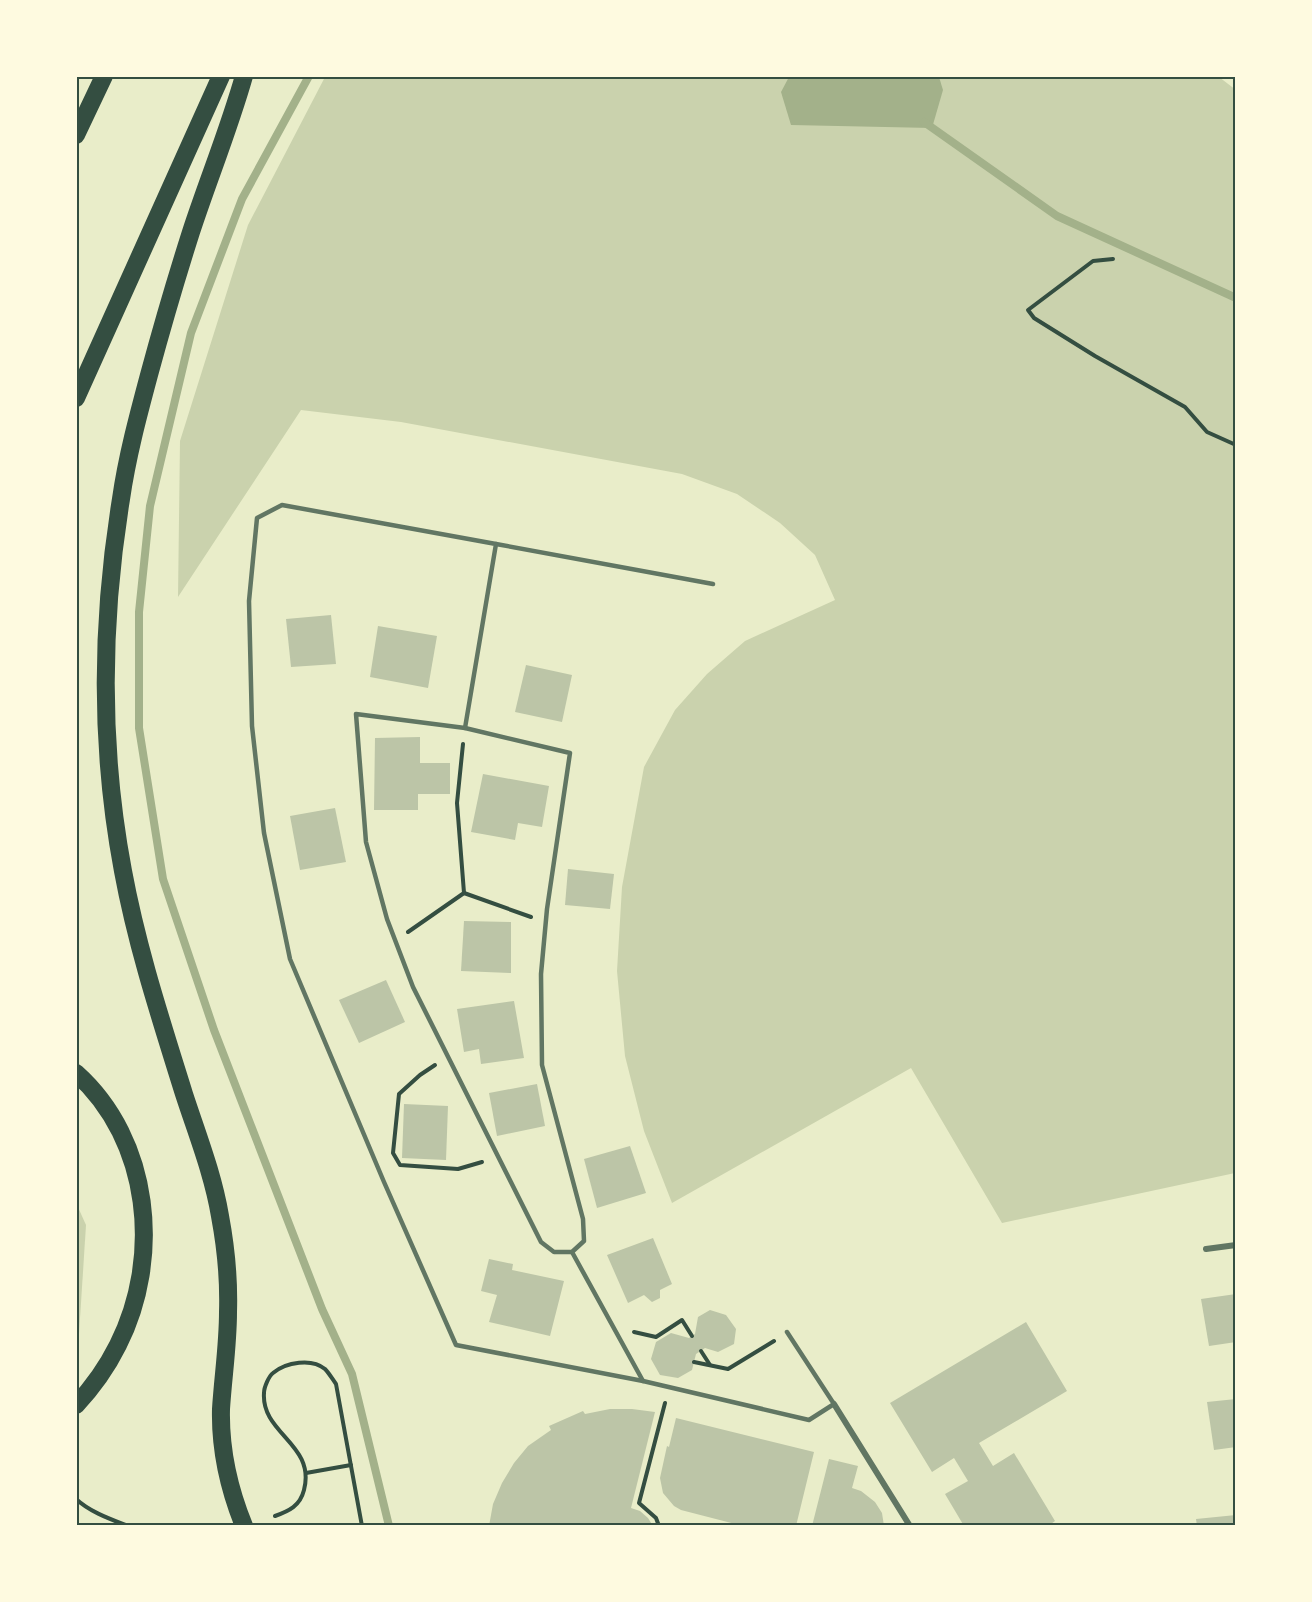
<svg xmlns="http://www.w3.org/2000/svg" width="1312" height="1602" font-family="Roboto,sans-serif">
<rect width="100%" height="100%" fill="#e9edc9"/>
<g fill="#cad2ad">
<polygon points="325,77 1219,77 1236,90 1235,1173 1002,1223 911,1068 672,1203 644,1131 625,1056 617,971 622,887 644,767 675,710 707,674 745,641 835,600 815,555 780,523 737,494 682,474 401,422 301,410 178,597 180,441 248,225"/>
<polygon points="77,1205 86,1225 79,1334 77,1335"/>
</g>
<polygon fill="#a3b18a" points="789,77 939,77 943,90 932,128 791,125 781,92"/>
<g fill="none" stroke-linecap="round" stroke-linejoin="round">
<g stroke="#a3b18a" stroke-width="8">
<polyline points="309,76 242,199 191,333 150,506 139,612 139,728 163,879 214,1030 322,1309 352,1374 389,1526"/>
<polyline points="924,122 1057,216 1236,298"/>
</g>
</g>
<g fill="#bcc5a7">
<polygon points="331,615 336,664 291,667 286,619"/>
<polygon points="378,626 437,636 428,688 370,677"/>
<polygon points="526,665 572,675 562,722 515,712"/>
<polygon points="420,737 420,763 450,763 450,794 418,794 418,810 374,810 375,738"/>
<polygon points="483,774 549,786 542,827 518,823 515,840 471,832"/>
<polygon points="335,808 346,862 300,870 290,816"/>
<polygon points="568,869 614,874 610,909 565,905"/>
<polygon points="464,921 511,922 511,973 461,971"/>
<polygon points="386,980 405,1022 359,1043 339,1000"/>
<polygon points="514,1001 524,1058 481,1064 479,1049 464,1052 457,1009"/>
<polygon points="537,1084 545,1126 497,1136 489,1093"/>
<polygon points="404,1104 448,1106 446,1160 402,1158"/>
<polygon points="630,1146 646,1193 597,1208 584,1159"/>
<polygon points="653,1238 672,1284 660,1290 660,1298 652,1302 644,1295 628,1303 607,1255"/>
<polygon points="489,1259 513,1264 512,1270 564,1281 550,1336 489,1322 497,1295 481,1291"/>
<polygon points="1236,1294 1236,1342 1209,1346 1201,1299"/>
<polygon points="710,1310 726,1315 736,1329 734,1344 718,1352 705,1348 696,1354 692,1370 678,1378 660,1375 651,1359 656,1342 671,1333 689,1338 695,1334 698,1317"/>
<polygon points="1026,1322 1067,1391 979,1443 993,1466 1014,1453 1055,1521 1048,1526 964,1526 945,1494 968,1481 954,1458 932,1472 890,1403"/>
<polygon points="1236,1399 1236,1447 1214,1450 1207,1402"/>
<polygon points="610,1409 632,1409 655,1412 631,1508 640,1511 648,1518 653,1526 489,1526 493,1504 502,1483 514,1463 528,1446 551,1430 549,1426 583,1411 585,1414"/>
<polygon points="676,1418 814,1452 796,1526 743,1526 681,1510 674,1506 663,1493 660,1478 667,1446 669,1447"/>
<polygon points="829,1459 858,1466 852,1488 861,1491 875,1502 882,1513 884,1526 812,1526"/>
<polygon points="1236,1515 1236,1526 1197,1526 1196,1519"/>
</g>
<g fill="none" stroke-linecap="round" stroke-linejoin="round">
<g stroke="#344e41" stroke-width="4">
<polyline points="1113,259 1093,261 1028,310 1034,318 1095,356 1185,407 1207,432 1236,445"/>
<polyline points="464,893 531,917"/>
<polyline points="408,932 464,893 457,803 463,744"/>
<polyline points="435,1065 420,1075 399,1094 393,1153 400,1165 458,1169 482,1162"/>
<polyline points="634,1332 656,1337 682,1320 692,1336"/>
<polyline points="701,1351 710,1365"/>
<polyline points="694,1362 728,1369 774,1341"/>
<polyline points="306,1473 351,1465"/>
<path d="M76 1499C90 1512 110 1519 128 1526"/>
<path d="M275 1516C289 1511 300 1506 304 1490 316 1444 261 1434 264 1393 264 1387 269 1376 273 1373 286 1362 312 1358 325 1369 329 1373 333 1380 336 1384L362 1526"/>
<polyline points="659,1526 656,1518 639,1503 665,1403"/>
</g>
<g stroke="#617663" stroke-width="4.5">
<polyline points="496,544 713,584"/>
<polygon points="356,714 465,728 570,753 547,909 541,974 542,1065 583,1219 584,1241 572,1252 554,1252 541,1242 413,987 387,919 366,842"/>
<polyline points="465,728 496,544 282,505 257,518 249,601 252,726 264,833 290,959 384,1182 456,1345 643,1381 809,1420 834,1404 787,1332"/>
<polyline points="572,1252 643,1381"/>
</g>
<g stroke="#617663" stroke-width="6">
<polyline points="1206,1249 1236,1245"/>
<polyline points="834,1404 910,1526"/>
</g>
<g stroke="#344e41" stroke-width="18">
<polyline points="76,135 104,76"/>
<polyline points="76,398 221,76"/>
<path d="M76 1073C151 1140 162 1258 118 1345 107 1367 93 1387 76 1405"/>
<path d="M244 1526C229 1489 220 1449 221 1409 223 1377 228 1345 228 1312 229 1280 226 1248 220 1216 213 1174 197 1134 184 1094 161 1020 137 947 123 871 100 749 101 622 121 499 127 457 138 416 149 375 162 327 176 279 191 232 208 180 229 129 244 76"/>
</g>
</g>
<rect width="1312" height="1602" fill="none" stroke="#fefae0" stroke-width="156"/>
<rect x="78" y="78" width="1156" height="1446" fill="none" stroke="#344e41" stroke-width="2"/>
</svg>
